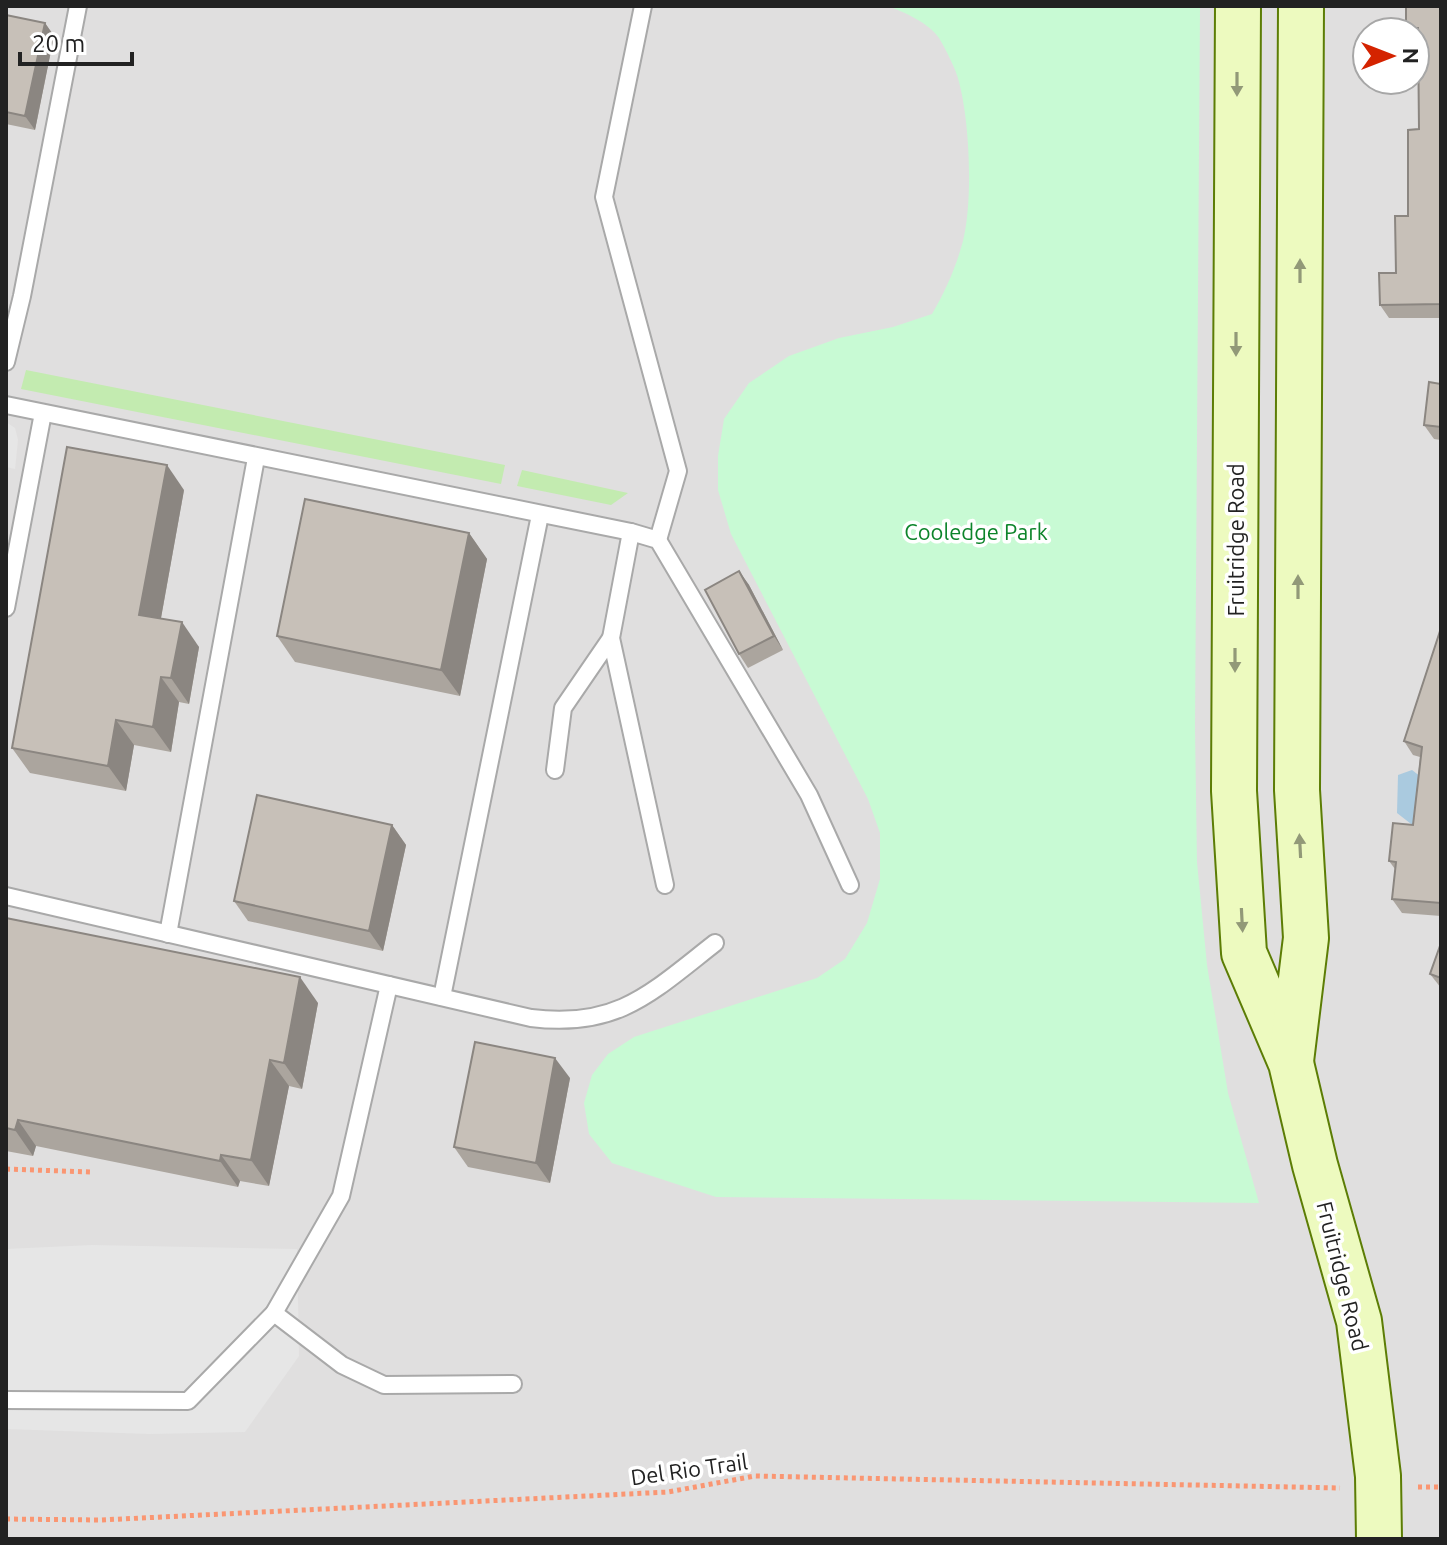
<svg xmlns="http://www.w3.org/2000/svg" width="1447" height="1545" font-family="Ubuntu,sans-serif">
<rect width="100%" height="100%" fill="#f2f0e9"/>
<path fill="#e0dfdf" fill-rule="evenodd" d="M6 6H1441V1539H6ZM1367 32H1415V80H1367Z"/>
<g fill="#c3ebb0">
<polygon points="26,370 505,465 501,484 21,389"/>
<polygon points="522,470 628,493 611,505 517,486"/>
</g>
<path fill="#c8fad4" d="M888 6H1200L1195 728 1197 862 1207 965 1228 1093 1259 1203 716 1197 612 1163 589 1134 584 1103 592 1075 608 1054 634 1037 817 978 845 959 867 923 880 879V833L868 799 731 534 718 490V456L724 419 749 383 789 356 839 338 893 327 932 314C946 290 956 267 963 241 973 200 970 124 959 82 956 69 946 50 939 38 929 23 904 12 888 6Z"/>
<g fill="#e6e6e6">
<polygon points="6,422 15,428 18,440 15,469 6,467"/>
<polygon points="92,1245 297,1249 299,1356 245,1432 150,1434 6,1429 6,1249"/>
</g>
<polygon fill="#aacadf" points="1412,770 1425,780 1415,827 1397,813 1398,775"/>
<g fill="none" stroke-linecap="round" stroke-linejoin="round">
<defs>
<g id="lane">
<polyline points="643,6 604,197 678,471 658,540"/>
<polyline points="6,362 22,296 78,6"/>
<polyline points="6,405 631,532 658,540 809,795 850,885"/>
<polyline points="631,532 611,638 665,885"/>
<polyline points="6,608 43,413"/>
<polyline points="555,770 563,708 611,638"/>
<path d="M6 896 531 1018C617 1029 651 993 715 943"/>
<polyline points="168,934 256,458"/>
<polyline points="442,997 540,515"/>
<polyline points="274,1313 342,1365 384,1385 513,1384"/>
<polyline points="6,1400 188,1401 274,1313 341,1196 389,985"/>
</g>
<g id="secondary">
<polyline points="1238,6 1234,791 1244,953 1291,1063 1315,1165 1359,1321 1378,1476 1379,1539"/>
<polyline points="1291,1061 1306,938 1297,790 1301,6"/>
</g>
</defs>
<use href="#lane" stroke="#a9a9a9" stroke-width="20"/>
<use href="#secondary" stroke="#5c7d05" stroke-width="48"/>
<g stroke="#fa9672" stroke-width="5" stroke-dasharray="4 4" stroke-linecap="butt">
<polyline points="6,1169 90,1172"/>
<polyline points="1418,1487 1441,1487"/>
<polyline points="6,1519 101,1520 668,1492 755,1476 1340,1488"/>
</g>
<use href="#lane" stroke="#fff" stroke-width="16"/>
<use href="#secondary" stroke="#edfabf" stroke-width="44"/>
</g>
<g fill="#aba59e">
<polygon points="1441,6 1441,318 1389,318 1380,305 1396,273 1408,216 1419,129 1418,41 1415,40 1415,32 1409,32 1406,28"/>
<polygon points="6,15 45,23 54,36 35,130 6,124"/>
<polygon points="1441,384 1441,440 1434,439 1424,425"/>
<polygon points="184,490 161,618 199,647 189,704 179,702 171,752 134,745 126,791 30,773 12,748"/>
<polygon points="469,533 487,559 460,696 295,662 277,636"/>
<polygon points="739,571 749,585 783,650 748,668 739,654"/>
<polygon points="1441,628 1441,916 1402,913 1392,899 1395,869 1389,861 1413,825 1420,757 1413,755 1404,741"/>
<polygon points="392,825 406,845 383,951 248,921 234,901"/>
<polygon points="6,918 318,1003 302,1089 289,1086 269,1186 240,1181 238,1187 36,1146 33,1156 6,1151"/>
<polygon points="1441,943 1441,988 1430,974"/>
<polygon points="570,1078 550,1183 468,1167 454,1147"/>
</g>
<g fill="#8b8681">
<polygon points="45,23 54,36 35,130 25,116"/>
<polygon points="167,465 184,490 157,640 139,615"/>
<polygon points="469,533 487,559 460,696 441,670"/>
<polygon points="739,571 749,585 783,650 774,636"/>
<polygon points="182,622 199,647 189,704 171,678"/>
<polygon points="161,677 179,702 171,752 153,727"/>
<polygon points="116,720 134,745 126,791 108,766"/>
<polygon points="392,825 406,845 383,951 369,931"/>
<polygon points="300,977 318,1003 302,1089 284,1063"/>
<polygon points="555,1058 570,1078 550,1183 536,1163"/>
<polygon points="270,1060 289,1086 269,1186 251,1160"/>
<polygon points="18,1120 36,1146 33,1156 15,1130"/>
<polygon points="221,1155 240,1181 238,1187 220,1161"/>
</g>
<g fill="#c7c0b8" stroke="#8b8681" stroke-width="2">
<polygon points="1406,6 1441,6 1441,304 1380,305 1379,273 1396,273 1395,216 1408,216 1408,130 1419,129 1418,28 1406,28"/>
<polygon points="6,15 45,23 25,116 6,112"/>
<polygon points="1429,382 1441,384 1441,427 1424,425"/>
<polygon points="67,447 167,465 139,615 182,622 171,678 161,677 153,727 116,720 108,766 12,748"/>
<polygon points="305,499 469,533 441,670 277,636"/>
<polygon points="739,571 774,636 739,654 705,590"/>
<polygon points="1441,628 1441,903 1392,899 1396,862 1389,861 1393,823 1413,825 1422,747 1404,741"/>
<polygon points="257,795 392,825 369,931 234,901"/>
<polygon points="6,918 300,977 284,1063 270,1060 251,1160 221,1155 220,1161 18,1120 15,1130 6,1128"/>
<polygon points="1441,943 1441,978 1430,974"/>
<polygon points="475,1042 555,1058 536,1163 454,1147"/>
</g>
<defs><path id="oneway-solid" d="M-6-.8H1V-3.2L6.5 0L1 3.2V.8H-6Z" transform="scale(2)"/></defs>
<g fill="#929978">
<use href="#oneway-solid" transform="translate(1237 84) rotate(90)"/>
<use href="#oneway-solid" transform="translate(1300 271) rotate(-90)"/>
<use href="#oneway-solid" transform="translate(1236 344) rotate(90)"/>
<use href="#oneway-solid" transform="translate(1298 587) rotate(-90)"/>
<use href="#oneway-solid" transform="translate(1235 660) rotate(90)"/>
<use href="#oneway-solid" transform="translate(1300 846) rotate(-93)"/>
<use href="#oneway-solid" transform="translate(1242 920) rotate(87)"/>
</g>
<g text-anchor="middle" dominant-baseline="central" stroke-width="7" stroke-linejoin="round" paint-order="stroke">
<g font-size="22" fill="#0c842a" stroke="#fff">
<text x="976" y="531">Cooledge Park</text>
</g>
<g font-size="22" fill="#222" stroke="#fff">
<text transform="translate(1235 540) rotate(-90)">Fruitridge Road</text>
<text transform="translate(1343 1276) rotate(76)">Fruitridge Road</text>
<text transform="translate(689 1469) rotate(-8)">Del Rio Trail</text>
</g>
</g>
<rect width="1447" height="1545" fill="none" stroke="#222222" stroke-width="16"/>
<g transform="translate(1391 56) rotate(90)"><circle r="38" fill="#ffffff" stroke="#a7a7a7" stroke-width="2"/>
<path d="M0-6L14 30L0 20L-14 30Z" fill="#d42300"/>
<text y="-12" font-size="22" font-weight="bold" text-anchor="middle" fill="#222222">N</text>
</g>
<path d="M20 52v12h112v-12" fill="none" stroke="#222222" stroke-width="4"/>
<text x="32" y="52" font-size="24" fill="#222222" stroke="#ffffff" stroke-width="6" paint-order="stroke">20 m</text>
</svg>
